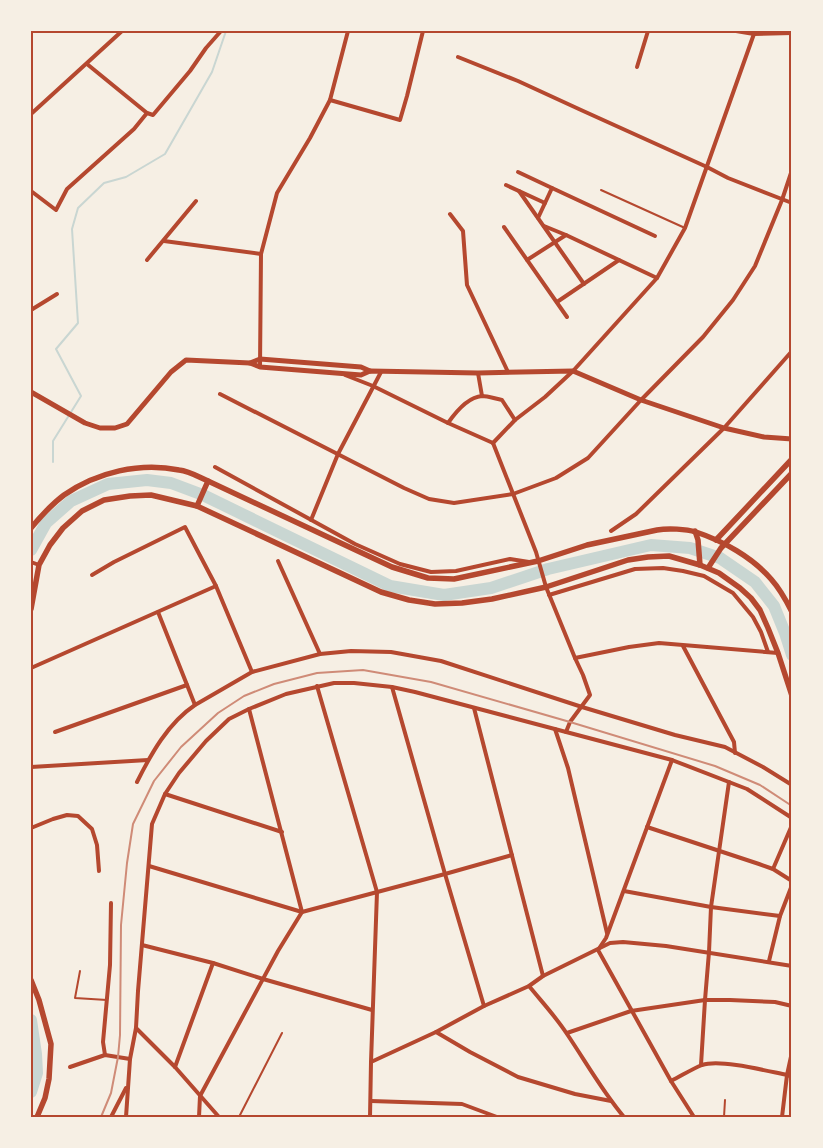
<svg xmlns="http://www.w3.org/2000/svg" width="823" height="1148" font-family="'Fira Sans',sans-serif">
<rect width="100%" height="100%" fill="#f6efe4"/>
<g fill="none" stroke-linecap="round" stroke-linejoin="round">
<polyline stroke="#c9d6d2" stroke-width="2" points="53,462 53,441 81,396 56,349 78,323 72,229 78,208 104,183 126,177 165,154 212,72 226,31"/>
<g stroke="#c9d6d2" stroke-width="12">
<polyline points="31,550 46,523 71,501 108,484 147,480 171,483 203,495 390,586 444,595 491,588 548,569 651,545 690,548 720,558 755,582 774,606 785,633 792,655"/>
<polyline points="31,1020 36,1054 37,1073 31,1092"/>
</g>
<g stroke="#b5482f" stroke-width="2">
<polyline points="601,190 685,228"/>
<polyline points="80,971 75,998 107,1000"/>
<polyline points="239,1117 282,1033"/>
<polyline points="724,1117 725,1100"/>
</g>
<g stroke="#b5482f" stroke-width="4">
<polyline points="736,31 754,34 792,33"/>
<polyline points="458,57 518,81 581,110 707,167 728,178 792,203"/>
<polyline points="87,64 147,113 153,115 190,71 206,48 221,31"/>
<polyline points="637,67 648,31"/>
<polyline points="330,100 400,120 407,96 423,31"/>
<polyline points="31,114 122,31"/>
<polyline points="518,172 552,188 538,218"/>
<polyline points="506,185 545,203"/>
<polyline points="552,188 655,236"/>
<polyline points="31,191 56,210 67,189 134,129 147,113"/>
<polyline points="519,191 584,284"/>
<polyline points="450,214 463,231 467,285 508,372"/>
<polyline points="544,226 566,235 657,278"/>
<polyline points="504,227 567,317"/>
<polyline points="164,241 261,254"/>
<polyline points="147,260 196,201"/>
<polyline points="527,260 566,235"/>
<polyline points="557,302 619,260"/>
<polyline points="31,310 57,294"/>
<polyline points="260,367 261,254 277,193 310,138 330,100 348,31"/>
<polyline points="478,373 482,396"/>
<polyline points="345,375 373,386 448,423 493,443"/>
<polyline points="220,394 404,488 429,499 454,503 513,494 556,478 588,458 641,400 703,337 733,300 755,266 782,200 792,170"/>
<path d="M448 423C455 413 467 397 482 396 488 396 496 399 502 400L515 420"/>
<polyline points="493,443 515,420 545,397 573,371 657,278 685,228 755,31"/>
<polyline points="493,443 536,552 546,587 575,658 583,675 590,695 570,722 566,732"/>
<polyline points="215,467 355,544 400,564 431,572 456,571 510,559 529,562"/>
<polyline points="311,520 338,454 381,372"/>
<polyline points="611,531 636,514 724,428 792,351"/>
<polyline points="278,561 320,654"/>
<polyline points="31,562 39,565"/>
<polyline points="92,575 114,562 185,527 216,586 252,672"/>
<polyline points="792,577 791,580 792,588"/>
<polyline points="549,595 635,569 663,568 683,571 704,576 733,593 753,617 761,632 768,652"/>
<polyline points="158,612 195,705"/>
<polyline points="683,646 734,742 735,753"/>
<polyline points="575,658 629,647 659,643 778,653"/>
<polyline points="31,668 216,586"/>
<polyline points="317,686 377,892 371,1062 370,1117"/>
<polyline points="392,687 445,874 484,1006"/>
<polyline points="474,708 543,976"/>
<polyline points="249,709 302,912"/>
<polyline points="555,729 568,768 607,933"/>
<polyline points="55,732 187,685"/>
<polyline points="672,760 606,938 598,950 671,1081 694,1117"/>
<polyline points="31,767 148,760"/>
<path d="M137 782C151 754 168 723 195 705L252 672 320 654 351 651 391 652 441 661 582 707 675 735 725 747 763 767 792 785"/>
<polyline points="165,794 282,832"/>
<polyline points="647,827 759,864 773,869 792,881"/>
<polyline points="31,828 53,819 67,815 78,816 92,829 97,845 99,871"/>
<polyline points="149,866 302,912"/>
<polyline points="773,869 792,825"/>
<polyline points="624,891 711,907 780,916"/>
<polyline points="142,945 213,963 263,979 372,1010"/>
<polyline points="769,961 780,916 792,885"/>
<path d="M529 986C542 1002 556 1017 567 1034 586 1062 602 1091 624 1117"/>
<polyline points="136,1028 175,1067 219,1117"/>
<polyline points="436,1032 470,1052 518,1077 575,1094 611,1101"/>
<polyline points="567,1033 631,1011 705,1000 730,1000 775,1002 792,1006"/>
<polyline points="105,1055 103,1042 110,965 111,903"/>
<polyline points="371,1062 436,1032 484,1006 529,986 543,976 610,943 623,942 666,946 792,966"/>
<polyline points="701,1065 705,1000 709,952 711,907 729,782"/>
<polyline points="70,1067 105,1055 130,1059"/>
<polyline points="175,1067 213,963"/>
<path d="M671 1081C681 1076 692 1069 702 1065 721 1059 767 1071 787 1075L792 1077"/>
<polyline points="371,1101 462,1104 497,1117"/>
<polyline points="111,1117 126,1088"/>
<polyline points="126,1117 130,1059 136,1028 138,991 152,824 165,794 179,773 206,741 229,719 249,709 286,694 334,683 354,683 392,687 415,692 672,760 747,789 792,818"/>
<polyline points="199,1117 200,1096 278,951 302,912 445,874 512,855"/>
<polyline points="782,1117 787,1075 792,1052"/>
</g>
<g stroke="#b5482f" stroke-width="5">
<polyline points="250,363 260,359 361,367 370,371"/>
<polyline points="31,392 85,423 100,428 115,428 127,424 171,372 186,360 250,363 260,367 361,375 370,371 478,373 573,371 641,400 724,428 764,437 792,439"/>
</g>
<g stroke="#b5482f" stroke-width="5.5">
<polyline points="197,506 208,481"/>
<path d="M31 528C41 516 52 504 64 495 97 472 140 462 179 470 189 471 199 477 208 481L392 567 428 578 454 579 538 561 587 545 657 530C668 528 686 529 696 532 723 541 752 557 771 579 780 589 786 600 792 612"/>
<polyline points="695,531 698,540 700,565"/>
<polyline points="716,540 792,459"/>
<polyline points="708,568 721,548 792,473"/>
<polyline points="31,609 39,565 50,545 63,528 82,511 104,500 130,496 151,495 197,506 381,592 409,600 435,604 462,603 492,599 546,587 628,560 648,557 669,556 700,565 719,573 740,588 751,598 760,610 768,628 778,653 792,696"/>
<polyline points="31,980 39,1000 51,1044 49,1079 45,1098 37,1117"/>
</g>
<polyline stroke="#cf8b77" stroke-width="2" points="101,1117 111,1093 118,1057 120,1035 121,925 127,863 133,824 154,781 181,747 218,713 244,696 274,684 317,673 363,670 431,682 570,722 715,766 760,785 792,806"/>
</g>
<rect width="823" height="1148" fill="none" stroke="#f6efe4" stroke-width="65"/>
<rect x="32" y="32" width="758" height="1084" fill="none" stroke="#b5482f" stroke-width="2"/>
</svg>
